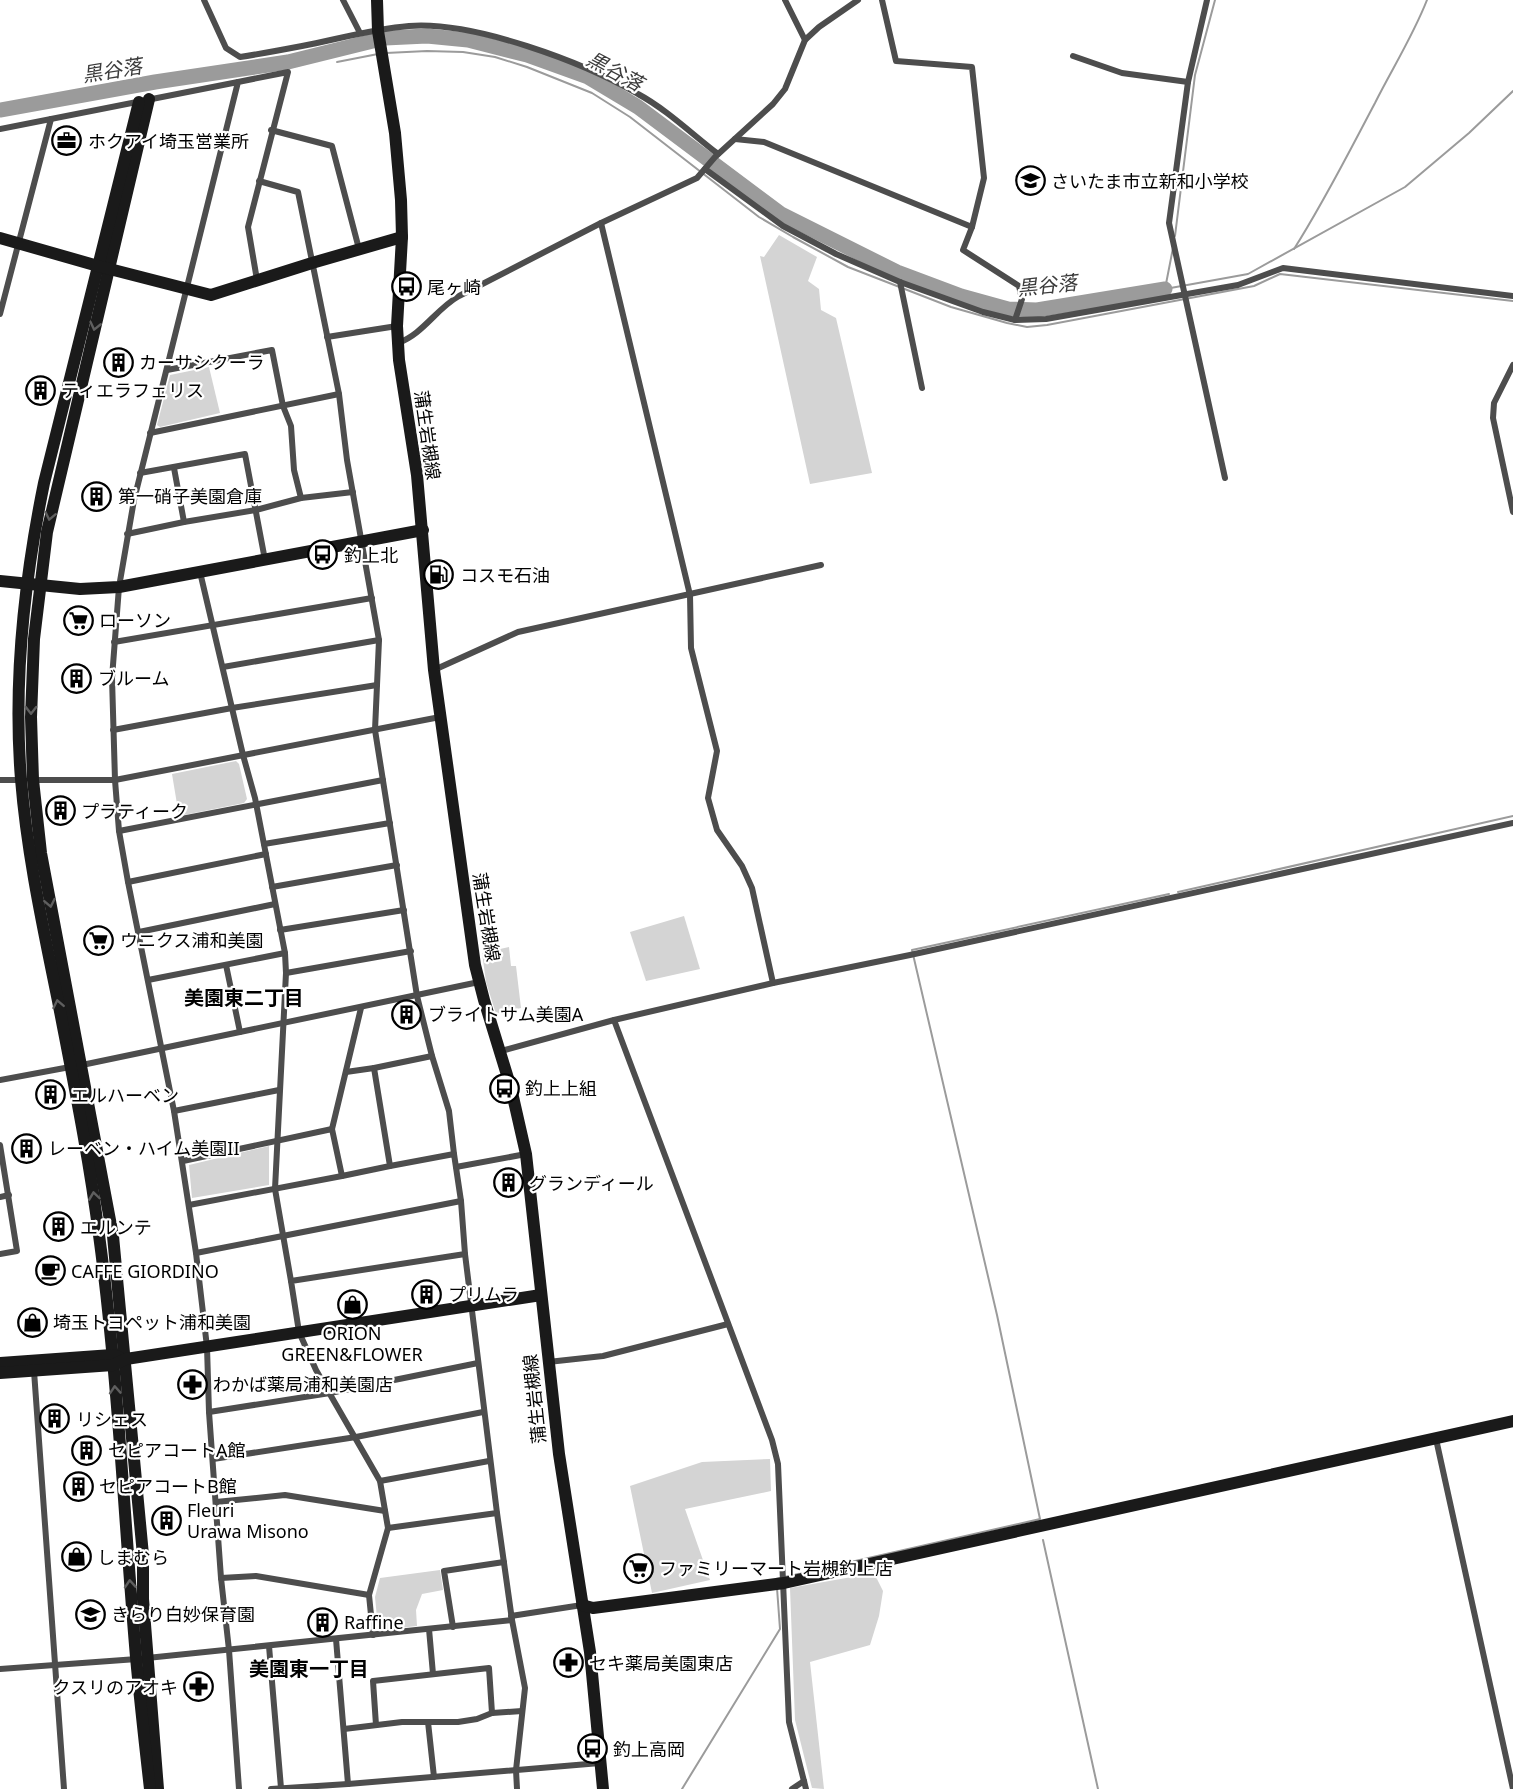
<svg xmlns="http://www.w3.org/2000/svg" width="1513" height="1789" font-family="'Noto Sans','Noto Sans JP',sans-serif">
<rect width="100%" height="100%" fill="#fff"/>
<g fill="#d4d4d4">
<polygon points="779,235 817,257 808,281 819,289 821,310 836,318 872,473 810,484 760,256 764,257"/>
<polygon points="209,367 220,413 160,427 157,425 170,375"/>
<polygon points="236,761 239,764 247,799 244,803 179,816 172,774"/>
<polygon points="684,916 700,969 646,981 630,932"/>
<polygon points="509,947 511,966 516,966 521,1008 496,1014 486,982 482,953"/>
<polygon points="269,1146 269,1185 192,1198 189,1165"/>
<polygon points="770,1459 771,1491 685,1509 710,1580 652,1593 630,1486 702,1462"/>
<polygon points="440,1570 443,1590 422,1594 416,1610 417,1626 382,1630 378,1628 375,1597 380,1578"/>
<polygon points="874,1573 883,1591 879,1616 870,1645 810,1662 824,1789 812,1788 795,1720 790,1588"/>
</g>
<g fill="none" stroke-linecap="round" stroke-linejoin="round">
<g stroke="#9b9b9b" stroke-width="2">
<polyline points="386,53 427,51 463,52 495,57 527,67 592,93 630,117 759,217 793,237 848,267 951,307 1007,323 1027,327 1047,325 1254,286 1280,274 1513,301"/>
<polyline points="337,62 378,54"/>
<polyline points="1175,236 1195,75 1215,0"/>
<polyline points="1173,248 1165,289 1248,274 1405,187 1469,133 1513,91"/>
<path d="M1294 249C1324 202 1349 152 1375 103 1392 69 1413 36 1427 0"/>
<polyline points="1178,892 1513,816"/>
<polyline points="1043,1540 1098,1789"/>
<polyline points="776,1579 1040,1519 997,1315 912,950 1169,894"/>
<polyline points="682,1789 780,1629 777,1588"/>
</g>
<polyline stroke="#9b9b9b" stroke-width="15" points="0,110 155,82 288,62 385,38 427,36 468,40 527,55 588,77 638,107 781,214 897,272 961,296 1008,309 1037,310 1165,289"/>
<g stroke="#4d4d4d" stroke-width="6">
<path d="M204 0 226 48 240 57C260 54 281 50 302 46 338 39 373 29 409 26 474 21 583 62 638 94 666 109 693 135 718 154"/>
<polyline points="343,0 360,33"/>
<polyline points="785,0 805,40"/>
<polyline points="882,0 896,61 972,67 984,178 972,227 963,250 1019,286 1022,299 1015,320"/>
<polyline points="1207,0 1188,82 1169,223 1225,478"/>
<polyline points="1073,56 1122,73 1188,82"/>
<polyline points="0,129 238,82"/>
<polyline points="271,130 332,146 359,249"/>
<polyline points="735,139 764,142 972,227"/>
<polyline points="705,169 783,226 836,254 900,282 983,312 1015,320 1046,319 1238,285 1283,268 1513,296"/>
<polyline points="259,181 298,192 339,394 347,460 379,640 375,730 417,996 432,1056 449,1111 454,1154"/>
<polyline points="601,223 690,595 691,648 717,751 708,798 717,830 742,866 752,888 773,983"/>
<polyline points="900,282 922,388"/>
<polyline points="0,314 51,119"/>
<polyline points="327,337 397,326"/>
<path d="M398 343C423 334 436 309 459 296L601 223 697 178 715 157 773 104 785 89 805 40 819 27 858 0"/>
<polyline points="1513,365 1494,403 1493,418 1513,512"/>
<polyline points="167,370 272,350 283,406 291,426 294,470 301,498"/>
<polyline points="150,433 339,394"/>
<polyline points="174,468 184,522"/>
<polyline points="140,473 245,454 265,560"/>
<polyline points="127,534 184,522 256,510 301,498 353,492"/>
<polyline points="200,572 243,755 255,798 285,953 286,973 275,1189 291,1281"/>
<polyline points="114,642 372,598"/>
<polyline points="223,667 379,640"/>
<polyline points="434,670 518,632 821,565"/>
<polyline points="113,730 232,708 377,685"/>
<polyline points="0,780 21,780"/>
<polyline points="33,780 115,780 440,717"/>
<polyline points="119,831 383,780"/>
<polyline points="264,844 390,823"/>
<polyline points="128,882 266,854"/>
<polyline points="272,887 397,865"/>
<polyline points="280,930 404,910"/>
<polyline points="139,932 275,904"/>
<polyline points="226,965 240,1032"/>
<polyline points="286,973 411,951"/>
<polyline points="148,980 285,953"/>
<polyline points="614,1020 772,1440 778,1464 789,1722 806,1789"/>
<polyline points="501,1051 614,1020 773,983 910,955 1513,823"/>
<polyline points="82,1065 479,982"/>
<polyline points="374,1068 432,1056"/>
<polyline points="0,1080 70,1067"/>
<polyline points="174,1111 279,1090"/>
<polyline points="332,1129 361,1008"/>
<polyline points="0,1145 17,1251 0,1254"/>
<polyline points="183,1161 332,1129 342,1176 390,1166 374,1068 346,1072"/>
<polyline points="456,1167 526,1154"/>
<polyline points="0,1197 9,1195"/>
<polyline points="189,1205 342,1176"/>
<polyline points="196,1253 461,1201"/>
<polyline points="548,1362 603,1356 728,1324"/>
<polyline points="34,1371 64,1789"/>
<polyline points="209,1412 330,1393 478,1363"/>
<polyline points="1436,1439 1513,1789"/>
<polyline points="213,1459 356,1437 483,1412"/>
<polyline points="380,1481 489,1461"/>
<polyline points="216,1502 285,1495 385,1511"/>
<polyline points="497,1513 512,1620 525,1688 516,1770 517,1789"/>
<polyline points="388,1528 497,1513 465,1254"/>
<polyline points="221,1578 256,1576 369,1595"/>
<polyline points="511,1616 582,1605"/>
<polyline points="453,1627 444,1571 504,1562"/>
<polyline points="429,1629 433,1674"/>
<polyline points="373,1635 369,1595 388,1528 380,1481 316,1370 299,1332 291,1281 465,1254 461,1201 454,1154 390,1166"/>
<polyline points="336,1639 348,1784"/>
<polyline points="269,1646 281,1788"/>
<polyline points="147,1658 512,1620"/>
<polyline points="0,1669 137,1659"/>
<polyline points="428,1722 434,1777"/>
<polyline points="376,1725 373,1681 489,1668 492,1713"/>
<polyline points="344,1729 402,1722 458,1722 477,1719 492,1713 522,1711"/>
<polyline points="239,1789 229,1650 221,1578 209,1412 207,1347 196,1253 174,1111 128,882 119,831 115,780 112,678 119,587 134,500 238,82 288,72 248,227 257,280"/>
<polyline points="271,1789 348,1784 600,1763"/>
<polyline points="792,1789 804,1781"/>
</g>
<g stroke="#1a1a1a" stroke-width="12">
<polyline points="377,0 378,31 395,133 401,200 402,237 397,326 399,360 417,475 434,670 475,965 484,1000 511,1088 526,1154 559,1454 590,1652 603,1789"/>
<polyline points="149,99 47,532 34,639 31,717 33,780 41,853 113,1236 143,1555 143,1599 158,1789"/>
<path d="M139 102 44 483C24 581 13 680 21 779 27 854 43 927 58 1001 73 1079 89 1157 99 1235 118 1375 124 1517 136 1657 140 1701 145 1745 150 1789"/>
<polyline points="0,238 98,266 211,295 312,263 402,237"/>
<polyline points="0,581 80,589 119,587 423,530"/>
<polyline points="0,1363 112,1355 119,1357"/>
<polyline points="0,1373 113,1365 126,1359 541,1295"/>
<polyline points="582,1605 593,1608 784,1583 1513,1421"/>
</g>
</g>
<defs><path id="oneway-chevron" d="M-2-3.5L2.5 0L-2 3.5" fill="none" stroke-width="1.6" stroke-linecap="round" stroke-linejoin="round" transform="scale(1.5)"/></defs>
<g stroke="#5f5f5f">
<use href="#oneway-chevron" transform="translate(95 326) rotate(103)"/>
<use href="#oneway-chevron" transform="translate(50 516) rotate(102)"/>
<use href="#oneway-chevron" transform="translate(31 710) rotate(90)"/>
<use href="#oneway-chevron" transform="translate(50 903) rotate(79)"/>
<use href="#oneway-chevron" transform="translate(58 1004) rotate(-101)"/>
<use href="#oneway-chevron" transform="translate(94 1196) rotate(-98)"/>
<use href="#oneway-chevron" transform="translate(115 1390) rotate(-94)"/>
<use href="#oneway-chevron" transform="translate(130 1584) rotate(-94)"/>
</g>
<defs>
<symbol id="office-ring" viewBox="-11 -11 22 22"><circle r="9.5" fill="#fff" stroke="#000" stroke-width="1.5"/><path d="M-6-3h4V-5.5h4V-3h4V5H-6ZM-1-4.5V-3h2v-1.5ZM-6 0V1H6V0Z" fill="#000"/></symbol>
<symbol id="school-ring" viewBox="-11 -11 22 22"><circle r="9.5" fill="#fff" stroke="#000" stroke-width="1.5"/><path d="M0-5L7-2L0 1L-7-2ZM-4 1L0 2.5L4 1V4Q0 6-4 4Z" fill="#000"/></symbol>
<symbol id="bus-ring" viewBox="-11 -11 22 22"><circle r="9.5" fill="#fff" stroke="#000" stroke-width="1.5"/><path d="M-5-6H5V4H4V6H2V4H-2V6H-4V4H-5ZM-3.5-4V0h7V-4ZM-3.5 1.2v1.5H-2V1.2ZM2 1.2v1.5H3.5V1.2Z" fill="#000"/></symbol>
<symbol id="building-ring" viewBox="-11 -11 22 22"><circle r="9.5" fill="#fff" stroke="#000" stroke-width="1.5"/><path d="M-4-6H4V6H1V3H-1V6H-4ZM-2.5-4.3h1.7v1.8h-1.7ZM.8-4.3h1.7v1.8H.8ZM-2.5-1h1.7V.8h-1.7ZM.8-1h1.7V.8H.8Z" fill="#000"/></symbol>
<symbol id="fuel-ring" viewBox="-11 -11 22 22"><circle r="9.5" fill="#fff" stroke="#000" stroke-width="1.5"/><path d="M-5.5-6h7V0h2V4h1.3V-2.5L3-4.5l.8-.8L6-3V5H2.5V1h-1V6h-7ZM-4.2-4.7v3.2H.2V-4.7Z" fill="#000"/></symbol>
<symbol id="supermarket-ring" viewBox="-11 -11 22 22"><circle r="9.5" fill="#fff" stroke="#000" stroke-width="1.5"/><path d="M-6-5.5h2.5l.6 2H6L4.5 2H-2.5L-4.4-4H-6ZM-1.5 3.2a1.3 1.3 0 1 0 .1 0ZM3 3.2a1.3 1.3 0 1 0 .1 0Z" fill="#000"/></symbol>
<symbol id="cafe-ring" viewBox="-11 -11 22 22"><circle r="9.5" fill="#fff" stroke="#000" stroke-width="1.5"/><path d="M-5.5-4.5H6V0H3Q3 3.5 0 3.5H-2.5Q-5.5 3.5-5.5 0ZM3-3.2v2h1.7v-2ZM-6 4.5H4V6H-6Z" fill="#000"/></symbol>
<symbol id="shop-ring" viewBox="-11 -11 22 22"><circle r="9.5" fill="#fff" stroke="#000" stroke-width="1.5"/><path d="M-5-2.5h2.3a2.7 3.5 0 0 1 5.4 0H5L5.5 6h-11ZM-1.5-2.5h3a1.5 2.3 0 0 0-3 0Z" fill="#000"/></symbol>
<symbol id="pharmacy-ring" viewBox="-11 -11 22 22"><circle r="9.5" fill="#fff" stroke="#000" stroke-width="1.5"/><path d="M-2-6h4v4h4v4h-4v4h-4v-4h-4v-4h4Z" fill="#000"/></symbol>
</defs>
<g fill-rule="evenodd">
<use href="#office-ring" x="50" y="124" width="33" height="33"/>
<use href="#school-ring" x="1014" y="164" width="33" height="33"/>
<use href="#bus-ring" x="390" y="270" width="33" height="33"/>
<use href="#building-ring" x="102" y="346" width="33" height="33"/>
<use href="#building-ring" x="24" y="374" width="33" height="33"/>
<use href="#building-ring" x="80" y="480" width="33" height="33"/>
<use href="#bus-ring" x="306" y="538" width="33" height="33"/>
<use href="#fuel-ring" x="422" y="558" width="33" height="33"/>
<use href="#supermarket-ring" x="62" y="604" width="33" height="33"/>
<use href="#building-ring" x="60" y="662" width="33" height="33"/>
<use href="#building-ring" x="44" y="794" width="33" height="33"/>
<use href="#supermarket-ring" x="82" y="924" width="33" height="33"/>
<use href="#building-ring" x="390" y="998" width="33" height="33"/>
<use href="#bus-ring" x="488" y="1072" width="33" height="33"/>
<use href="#building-ring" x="34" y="1078" width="33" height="33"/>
<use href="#building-ring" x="10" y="1132" width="33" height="33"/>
<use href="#building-ring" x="492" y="1166" width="33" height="33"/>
<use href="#building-ring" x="42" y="1210" width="33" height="33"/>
<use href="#cafe-ring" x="34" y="1254" width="33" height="33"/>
<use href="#building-ring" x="410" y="1278" width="33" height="33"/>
<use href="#shop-ring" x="336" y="1288" width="33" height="33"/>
<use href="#shop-ring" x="16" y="1306" width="33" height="33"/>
<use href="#pharmacy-ring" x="176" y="1368" width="33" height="33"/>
<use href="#building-ring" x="38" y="1402" width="33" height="33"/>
<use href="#building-ring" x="70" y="1434" width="33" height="33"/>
<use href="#building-ring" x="62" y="1470" width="33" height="33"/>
<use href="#building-ring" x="150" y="1504" width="33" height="33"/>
<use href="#shop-ring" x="60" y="1540" width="33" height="33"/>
<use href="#supermarket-ring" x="622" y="1552" width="33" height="33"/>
<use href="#school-ring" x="74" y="1598" width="33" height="33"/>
<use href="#building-ring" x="306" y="1606" width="33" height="33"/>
<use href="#pharmacy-ring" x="552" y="1646" width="33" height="33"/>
<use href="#pharmacy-ring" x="182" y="1670" width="33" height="33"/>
<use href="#bus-ring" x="576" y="1732" width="33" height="33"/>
</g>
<g text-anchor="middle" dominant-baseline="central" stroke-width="4.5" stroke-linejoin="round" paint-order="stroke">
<g font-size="18" fill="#000" stroke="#fff" text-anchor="start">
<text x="88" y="141">ホクアイ埼玉営業所</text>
<text x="1051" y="181">さいたま市立新和小学校</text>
<text x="427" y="287">尾ヶ崎</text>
<text x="139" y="362">カーサシクーラ</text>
<text x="61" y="390">ティエラフェリス</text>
<text x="118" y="496">第一硝子美園倉庫</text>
<text x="344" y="555">釣上北</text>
<text x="460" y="575">コスモ石油</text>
<text x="99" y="620">ローソン</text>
<text x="98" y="678">ブルーム</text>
<text x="81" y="811">プラティーク</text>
<text x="120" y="940">ウニクス浦和美園</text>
<text x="428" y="1014">ブライトサム美園A</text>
<text x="525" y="1088">釣上上組</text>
<text x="71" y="1095">エルハーベン</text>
<text x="48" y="1148">レーベン・ハイム美園II</text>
<text x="529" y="1183">グランディール</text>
<text x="80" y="1227">エルンテ</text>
<text x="71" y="1271">CAFFE GIORDINO</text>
<text x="448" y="1294">プリムラ</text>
<text x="53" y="1322">埼玉トヨペット浦和美園</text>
<text x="352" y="1333" text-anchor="middle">ORION<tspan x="352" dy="21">GREEN&amp;FLOWER</tspan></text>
<text x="213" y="1384">わかば薬局浦和美園店</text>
<text x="76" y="1419">リシェス</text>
<text x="108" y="1450">セピアコートA館</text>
<text x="99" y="1486">セピアコートB館</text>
<text x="187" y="1510">Fleuri<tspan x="187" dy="21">Urawa Misono</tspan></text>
<text x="97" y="1557">しまむら</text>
<text x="659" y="1568">ファミリーマート岩槻釣上店</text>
<text x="111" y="1614">きらり白妙保育園</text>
<text x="344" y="1622">Raffine</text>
<text x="589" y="1663">セキ薬局美園東店</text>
<text x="178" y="1687" text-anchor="end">クスリのアオキ</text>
<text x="613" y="1749">釣上高岡</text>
</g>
<g font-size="18" fill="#000" stroke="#fff">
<text transform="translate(428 435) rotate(82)">蒲生岩槻線</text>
<text transform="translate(487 917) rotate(81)">蒲生岩槻線</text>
<text transform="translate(534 1399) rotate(-96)">蒲生岩槻線</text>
</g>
<g font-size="20" font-style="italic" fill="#3c3c3c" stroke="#fff">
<text transform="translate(112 70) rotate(-9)">黒谷落</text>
<text transform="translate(615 71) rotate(28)">黒谷落</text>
<text transform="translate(1047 285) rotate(-6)">黒谷落</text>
</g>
<g font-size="20" font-weight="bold" fill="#000" stroke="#fff">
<text x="244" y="997">美園東二丁目</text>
<text x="309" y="1668">美園東一丁目</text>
</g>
</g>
</svg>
